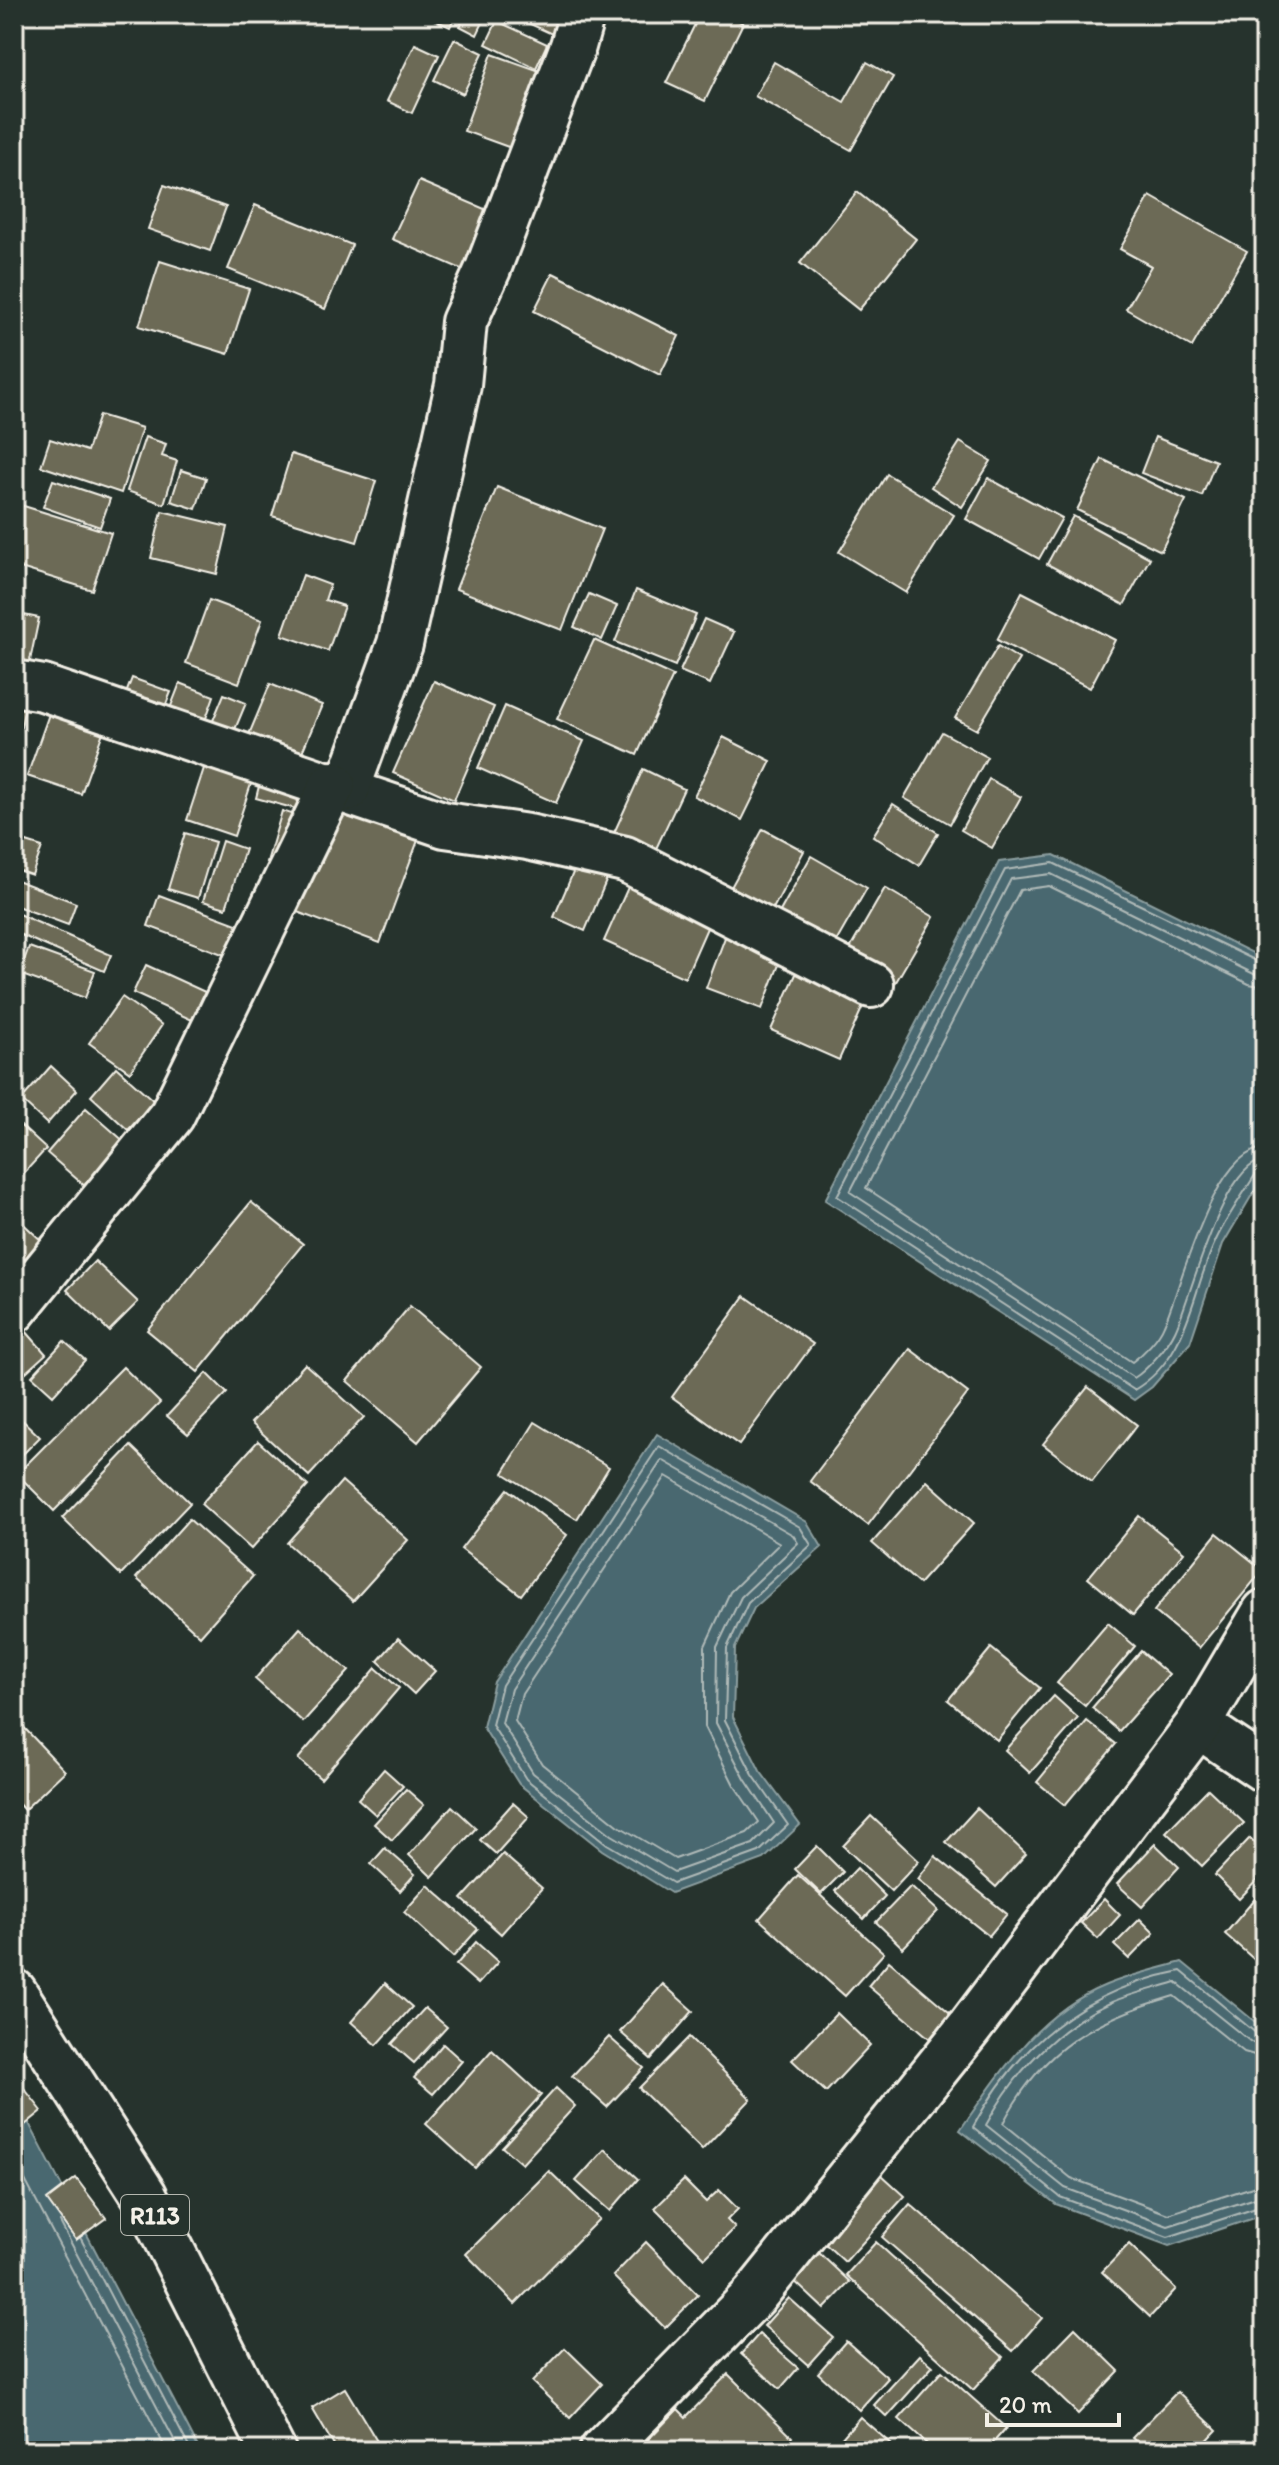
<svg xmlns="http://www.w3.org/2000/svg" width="1279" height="2465" font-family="Itim,sans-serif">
<rect width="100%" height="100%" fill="#26332d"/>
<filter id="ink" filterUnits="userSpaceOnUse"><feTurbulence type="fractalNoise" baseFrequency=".0125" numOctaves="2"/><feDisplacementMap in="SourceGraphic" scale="16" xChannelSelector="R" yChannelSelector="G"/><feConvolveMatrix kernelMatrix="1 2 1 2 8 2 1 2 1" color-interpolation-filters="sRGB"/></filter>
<g filter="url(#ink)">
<g fill="#496870" stroke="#8d9fa0" stroke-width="2">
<polygon points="1054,855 1265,959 1265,1173 1223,1244 1190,1343 1152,1387 1134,1400 825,1200 999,862"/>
<polygon points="657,1434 807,1522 822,1547 754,1608 735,1648 733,1717 760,1771 800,1825 764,1859 671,1893 602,1850 519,1784 483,1727 494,1682"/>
<path d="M1182 1962 1265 2030V2210L1260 2216 1169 2246 1056 2204 960 2130C1000 2073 1039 2012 1106 1985 1130 1975 1157 1969 1182 1962Z"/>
<polygon points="14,2100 21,2108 200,2451 14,2451"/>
</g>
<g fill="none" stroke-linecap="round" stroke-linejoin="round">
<g stroke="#b0bab8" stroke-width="2">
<path d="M1265 965 1053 863 1005 870 837 1196 1134 1390C1190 1357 1191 1292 1216 1240 1227 1217 1242 1196 1255 1175L1265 1170"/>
<path d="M1265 975 1254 974 1051 874 1011 879 850 1192 1134 1378C1147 1370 1168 1346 1175 1331 1191 1298 1223 1162 1265 1160"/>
<path d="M1265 987 1249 984 1049 886 1020 890 866 1188 1132 1362C1143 1354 1159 1338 1164 1325 1182 1285 1213 1150 1265 1148"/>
<polygon points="659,1446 800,1527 811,1545 748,1603 727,1648 725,1720 753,1775 788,1825 759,1852 673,1883 607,1844 526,1779 492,1725 502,1685"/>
<polygon points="662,1460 793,1535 798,1543 741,1597 717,1647 716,1723 745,1779 774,1823 753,1844 674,1872 612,1835 533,1773 502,1723 511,1689"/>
<polygon points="666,1476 780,1543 730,1592 705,1646 705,1727 734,1785 759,1822 747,1833 675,1859 619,1826 542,1764 515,1721 522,1694"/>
<path d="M1265 2036 1257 2034 1181 1971C1086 1989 1018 2043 973 2127L1060 2197 1168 2237 1265 2205"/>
<path d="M1265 2046 1251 2042 1176 1982C1155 1989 1132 1993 1112 2002 1058 2025 1013 2074 986 2125L1065 2188 1168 2226 1265 2195"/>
<path d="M1265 2058 1244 2052 1174 1996C1095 2019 1043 2047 1003 2123L1071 2178 1168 2214 1265 2183"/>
<polyline points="14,2159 167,2451"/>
<polyline points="60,2222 180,2451"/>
<polyline points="81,2239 191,2451"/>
</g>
</g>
<g fill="#6c6b56" stroke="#f4f1e8" stroke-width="2">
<polygon points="422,14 456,14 450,27"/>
<polygon points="466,14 487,14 477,35 460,26"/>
<polygon points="532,14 561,14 552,34 528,23"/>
<polygon points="700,14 725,14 743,23 705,101 666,83"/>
<polygon points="497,21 547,44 536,68 486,44"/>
<polygon points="454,39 483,53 463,94 434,80"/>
<polygon points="415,44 439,55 412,113 387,101"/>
<polygon points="492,54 554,76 525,153 464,131"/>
<polygon points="774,62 844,102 867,62 893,77 851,150 755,96"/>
<polygon points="419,181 494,213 468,272 392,239"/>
<polygon points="164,185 226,207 210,251 148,229"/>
<polygon points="857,192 916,239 859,310 800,263"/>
<polygon points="1150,196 1247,251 1192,347 1126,309 1151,266 1120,249"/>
<polygon points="255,205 352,245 325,309 228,269"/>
<polygon points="160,261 249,289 228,354 139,326"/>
<polygon points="553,273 679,336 660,375 534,311"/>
<polygon points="99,415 142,428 121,493 41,466 50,439 87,451"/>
<polygon points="145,437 166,444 162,456 177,461 164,504 127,491"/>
<polygon points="1155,437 1216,461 1202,496 1141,473"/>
<polygon points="960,442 991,461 962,507 931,487"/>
<polygon points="291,454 376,481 357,542 272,516"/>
<polygon points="1102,459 1186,500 1161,551 1077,510"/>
<polygon points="181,470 206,478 196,509 171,501"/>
<polygon points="887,474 954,515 906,593 839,552"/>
<polygon points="988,478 1062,518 1039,559 966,519"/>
<polygon points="53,480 110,499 100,527 43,507"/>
<polygon points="497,487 602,529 562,630 456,589"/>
<polygon points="14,503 111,533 92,590 14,566"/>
<polygon points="162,511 228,527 217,574 151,558"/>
<polygon points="1073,516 1150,558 1124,605 1047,564"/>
<polygon points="303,575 330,585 325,600 344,606 328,651 282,635"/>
<polygon points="636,590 696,615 675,666 615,642"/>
<polygon points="1022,592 1115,640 1090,688 997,640"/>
<polygon points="589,594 617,606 602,640 574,627"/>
<polygon points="209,600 262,620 239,683 186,663"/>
<polygon points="14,613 39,618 27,675 14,673"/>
<polygon points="704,619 734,632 710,684 680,671"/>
<polygon points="594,640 673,676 637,755 557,719"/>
<polygon points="998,646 1019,659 977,730 955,718"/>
<polygon points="132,678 171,692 160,719 122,704"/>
<polygon points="434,681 494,707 454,800 393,773"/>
<polygon points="180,683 214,696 201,732 166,719"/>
<polygon points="270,684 322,705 297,764 245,744"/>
<polygon points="14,693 27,695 14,765"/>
<polygon points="224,694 246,703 231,739 209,730"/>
<polygon points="54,700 108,718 81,794 27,776"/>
<polygon points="505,706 584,741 556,803 478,768"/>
<polygon points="942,732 987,757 950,824 904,798"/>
<polygon points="723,737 771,761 742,820 694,796"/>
<polygon points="208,756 255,772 234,836 187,820"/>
<polygon points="643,769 684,789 654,853 613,835"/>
<polygon points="262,774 303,785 296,809 256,798"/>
<polygon points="989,779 1021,797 992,848 961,830"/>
<polygon points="338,801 421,832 380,943 297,912"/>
<polygon points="893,804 938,833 919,865 873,836"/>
<polygon points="282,811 297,816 281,866 267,862"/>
<polygon points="763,829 804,851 767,920 725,898"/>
<polygon points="185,833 215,842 198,898 168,889"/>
<polygon points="14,838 42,847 32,875 14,869"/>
<polygon points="222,841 245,849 226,908 203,901"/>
<polygon points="811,856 867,888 828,956 773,924"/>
<polygon points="578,861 609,874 585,931 554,917"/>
<polygon points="633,876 714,912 685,978 604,941"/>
<polygon points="14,879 76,903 68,925 14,905"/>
<polygon points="885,888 934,917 893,987 844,959"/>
<polygon points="159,895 250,929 238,960 148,926"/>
<polygon points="14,912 111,955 104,971 14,932"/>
<polygon points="727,932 783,954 762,1009 706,988"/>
<polygon points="29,947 95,971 85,998 19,974"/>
<polygon points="146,965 205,992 192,1020 133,993"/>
<polygon points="800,965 868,995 839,1060 771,1030"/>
<polygon points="122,997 162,1025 130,1072 89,1043"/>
<polygon points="51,1066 77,1090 47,1124 21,1100"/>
<polygon points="116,1067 155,1102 128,1130 91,1096"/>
<polygon points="86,1108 134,1150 95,1195 47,1153"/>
<polygon points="21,1126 46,1149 14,1184 14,1134"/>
<polygon points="251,1202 303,1244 198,1372 147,1330"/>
<polygon points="14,1215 45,1244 14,1277"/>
<polygon points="95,1261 138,1302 109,1331 67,1290"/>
<polygon points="745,1296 813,1344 739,1445 672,1397"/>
<polygon points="410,1306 481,1367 418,1442 347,1381"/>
<polygon points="25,1330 46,1354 14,1383 14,1340"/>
<polygon points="64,1341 85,1360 53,1395 32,1376"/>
<polygon points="910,1349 968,1393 868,1525 810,1481"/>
<polygon points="305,1364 364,1417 309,1476 251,1423"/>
<polygon points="123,1367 160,1403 54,1511 17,1474"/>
<polygon points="207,1373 227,1393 188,1434 167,1416"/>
<polygon points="1088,1387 1137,1425 1092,1482 1043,1444"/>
<polygon points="14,1412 40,1437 22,1455 14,1447"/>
<polygon points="535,1422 609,1467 577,1519 503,1473"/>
<polygon points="258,1441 308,1486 251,1549 201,1504"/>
<polygon points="131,1446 190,1503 121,1575 62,1518"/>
<polygon points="342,1481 408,1540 353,1601 287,1543"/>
<polygon points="927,1481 974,1523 919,1584 872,1543"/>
<polygon points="508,1489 567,1535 521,1595 461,1549"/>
<polygon points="1139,1516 1184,1552 1133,1615 1088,1578"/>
<polygon points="189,1519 253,1576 200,1636 136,1578"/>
<polygon points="1217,1533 1263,1570 1199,1648 1154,1611"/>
<polygon points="1108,1623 1135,1646 1085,1706 1057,1683"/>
<polygon points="300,1628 349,1671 303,1722 255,1679"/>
<polygon points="398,1638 435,1671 414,1694 378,1661"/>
<polygon points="991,1648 1040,1688 997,1740 948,1700"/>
<polygon points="1141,1651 1169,1675 1119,1731 1092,1708"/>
<polygon points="376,1668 399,1688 321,1779 298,1759"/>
<polygon points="1054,1696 1078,1718 1030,1773 1005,1750"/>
<polygon points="14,1717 65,1771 24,1810 14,1799"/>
<polygon points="1087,1721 1116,1744 1065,1805 1037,1782"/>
<polygon points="384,1769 403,1786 376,1815 358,1799"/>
<polygon points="406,1789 424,1805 392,1840 374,1824"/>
<polygon points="1208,1789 1244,1823 1202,1866 1166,1832"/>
<polygon points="513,1803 529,1817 496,1854 480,1840"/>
<polygon points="452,1806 476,1828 432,1877 409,1855"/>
<polygon points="977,1808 1026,1854 996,1887 946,1842"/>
<polygon points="871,1816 919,1861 891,1891 843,1846"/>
<polygon points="1250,1838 1265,1852 1265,1872 1239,1899 1215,1875"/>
<polygon points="1155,1844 1179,1867 1142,1907 1117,1884"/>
<polygon points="817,1846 843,1872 821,1894 795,1869"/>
<polygon points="385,1848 415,1874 400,1891 371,1864"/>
<polygon points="503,1854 542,1888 501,1934 462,1899"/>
<polygon points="935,1856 1007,1914 989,1936 918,1879"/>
<polygon points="857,1868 885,1896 864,1919 835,1891"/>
<polygon points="798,1875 884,1953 845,1996 759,1919"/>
<polygon points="428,1885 478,1929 453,1957 404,1912"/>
<polygon points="911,1886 938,1911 903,1948 876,1922"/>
<polygon points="1265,1887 1265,1969 1225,1934"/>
<polygon points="1104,1899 1120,1915 1098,1939 1081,1923"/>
<polygon points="1140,1919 1154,1933 1129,1959 1114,1945"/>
<polygon points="476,1942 498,1962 478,1984 456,1965"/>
<polygon points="889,1961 962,2023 941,2048 868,1986"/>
<polygon points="385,1983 412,2007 377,2045 351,2022"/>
<polygon points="663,1984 693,2011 651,2059 620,2032"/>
<polygon points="425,2008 447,2027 414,2063 392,2044"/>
<polygon points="837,2013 870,2045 826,2092 792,2060"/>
<polygon points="609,2037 644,2068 607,2107 572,2076"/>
<polygon points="689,2037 751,2099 702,2150 639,2088"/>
<polygon points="443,2044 462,2061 433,2094 414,2078"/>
<polygon points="492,2050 541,2095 475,2168 426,2124"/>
<polygon points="16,2078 42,2111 14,2134 14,2079"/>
<polygon points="556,2088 575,2106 522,2164 502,2147"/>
<polygon points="605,2149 638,2179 610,2211 576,2181"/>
<polygon points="549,2171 599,2219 515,2304 466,2254"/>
<polygon points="882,2175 905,2196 845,2262 822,2241"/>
<polygon points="76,2178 106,2218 76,2240 47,2200"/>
<polygon points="684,2180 706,2202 719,2190 738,2209 727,2220 735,2228 705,2258 655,2208"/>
<polygon points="910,2204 1042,2318 1013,2351 882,2237"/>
<polygon points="646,2242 698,2295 665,2328 613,2276"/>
<polygon points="876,2242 1003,2357 973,2390 846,2275"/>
<polygon points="1129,2244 1176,2289 1150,2317 1102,2272"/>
<polygon points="816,2250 850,2282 824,2309 790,2277"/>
<polygon points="789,2298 833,2337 808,2365 764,2326"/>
<polygon points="1075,2328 1119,2371 1078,2414 1033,2371"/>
<polygon points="759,2334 798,2368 780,2389 741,2354"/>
<polygon points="846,2341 888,2378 859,2410 818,2373"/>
<polygon points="565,2348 602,2384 570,2418 532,2382"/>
<polygon points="920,2355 933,2366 887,2417 874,2405"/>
<polygon points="942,2371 1006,2428 986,2451 935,2451 899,2419"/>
<polygon points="728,2374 792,2437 779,2451 637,2451 678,2409 686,2417"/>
<polygon points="345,2388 378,2443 366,2451 337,2451 312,2408"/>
<polygon points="1177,2392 1217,2430 1197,2451 1146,2451 1132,2438"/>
<polygon points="860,2417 891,2444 884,2451 837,2451 833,2448"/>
</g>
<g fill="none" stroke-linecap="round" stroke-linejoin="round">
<defs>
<g id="street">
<polyline points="14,683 43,688 445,825 528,837 625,859 871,985"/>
<polyline points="347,789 400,644 458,385 464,322 488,269 573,46 582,14"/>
<polyline points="14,1310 172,1115 333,784"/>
<polyline points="1198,1725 1265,1770"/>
<polyline points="602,2451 754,2296 970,2027 1198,1725 1265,1612"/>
</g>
<polyline id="primary" points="14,1992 144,2195 273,2451"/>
</defs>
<use href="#street" stroke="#f4f1e8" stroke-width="50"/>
<use href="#primary" stroke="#f4f1e8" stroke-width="50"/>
<use href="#street" stroke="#26332d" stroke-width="44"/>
<use href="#primary" stroke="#26332d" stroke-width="44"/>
</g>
</g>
<g text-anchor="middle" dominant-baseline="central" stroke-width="6" stroke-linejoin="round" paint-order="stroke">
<rect fill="#26332d" stroke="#b6b8b0" stroke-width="2" x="121" y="2195" width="68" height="40" rx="6"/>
<g font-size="24" font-weight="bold" fill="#f4f1e8">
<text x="155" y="2215">R113</text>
</g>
</g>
<rect width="1279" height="2465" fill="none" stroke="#26332d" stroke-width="48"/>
<rect x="24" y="24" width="1231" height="2417" fill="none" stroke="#f4f1e8" stroke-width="3" filter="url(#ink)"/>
<path d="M987 2413v12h132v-12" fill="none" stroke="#f4f1e8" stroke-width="4"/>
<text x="999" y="2413" font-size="24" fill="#f4f1e8" stroke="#26332d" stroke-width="6" paint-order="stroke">20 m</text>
</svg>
